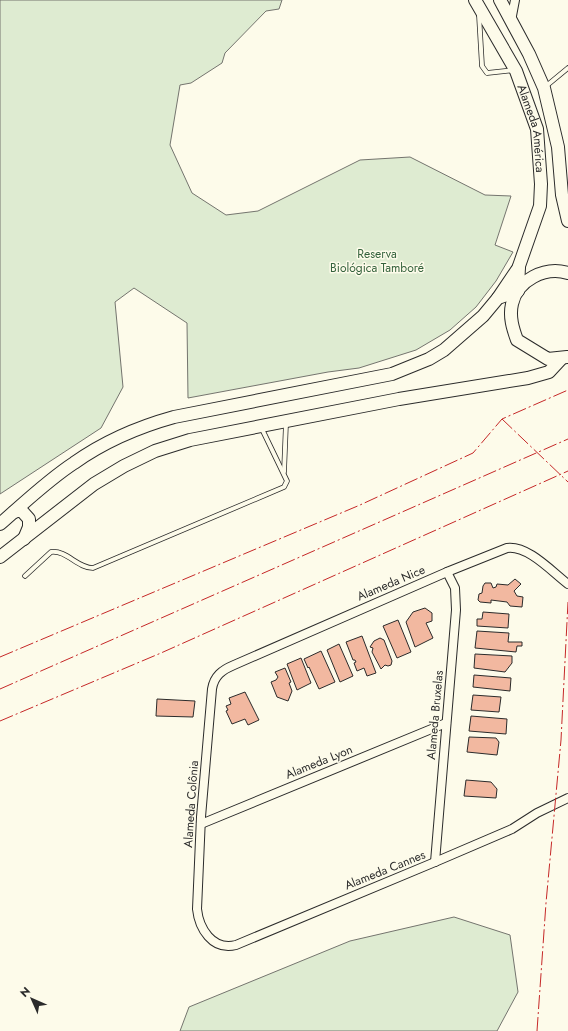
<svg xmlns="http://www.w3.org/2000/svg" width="568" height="1031" font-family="Jost,sans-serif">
<rect width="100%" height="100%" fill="#fdfbea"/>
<g fill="#deebd1" stroke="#74746e">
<polygon points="0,0 282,0 279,9 266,11 225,53 222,63 191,83 180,85 170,145 192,193 226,215 258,211 360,160 410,157 485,195 511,196 495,245 513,252 496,281 476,307 450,330 416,350 359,368 328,372 188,398 187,323 134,288 115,302 123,387 101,428 0,494"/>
<polygon points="454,917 510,935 518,992 497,1031 180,1031 189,1007 350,941"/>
</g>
<g fill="#f2b8a0" stroke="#2b2b2b">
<polygon points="515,579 521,584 514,591 517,596 523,597 522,607 510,606 507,602 491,600 491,603 480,602 478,600 479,594 482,593 483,586 485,583 491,583 493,588 496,587 497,584 508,585"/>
<polygon points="425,608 432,613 432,621 426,623 433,638 415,647 406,622 413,612"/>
<polygon points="483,612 509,614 508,628 477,626 477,619 482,619"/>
<polygon points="398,620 411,652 397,658 383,626"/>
<polygon points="477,631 509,633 508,642 522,642 522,646 517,646 516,652 475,648"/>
<polygon points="362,636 376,673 367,676 364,668 357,671 354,663 356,662 355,660 353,660 346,642"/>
<polygon points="380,638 384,640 392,661 391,665 388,666 385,665 381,669 372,652 373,648 370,647 374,641"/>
<polygon points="339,644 353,676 340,682 327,650"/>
<polygon points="321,651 335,682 319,689 309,667 308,668 304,659"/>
<polygon points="475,654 512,656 512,663 505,672 474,668"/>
<polygon points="301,658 311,683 297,690 287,664"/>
<polygon points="285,668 291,682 289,683 292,691 288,701 277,697 271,682 276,680 278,677 275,672"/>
<polygon points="474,675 511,678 510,691 473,687"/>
<polygon points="245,692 259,720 248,725 245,719 232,724 226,711 228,710 226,706 231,704 229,698"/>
<polygon points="473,695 501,697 499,712 471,710"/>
<polygon points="157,699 195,701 193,717 156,716"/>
<polygon points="471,716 507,719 506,734 469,731"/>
<polygon points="469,737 496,738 499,742 497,755 467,752"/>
<polygon points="466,780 491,782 497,789 496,798 464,796"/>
</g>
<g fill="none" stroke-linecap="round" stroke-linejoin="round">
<defs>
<g id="lane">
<polyline points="479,15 482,66 487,73 514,70"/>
<polyline points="545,87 568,68"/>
<polyline points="284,472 286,423"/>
<path d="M25 576 51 552C67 550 77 568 93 568L284 487 287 481 261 427"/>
</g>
<g id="street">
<polyline points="511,21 515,0"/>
<path d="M568 584C552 572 528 545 507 548L447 572 234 665C222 670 214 676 212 689L201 817 197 909C199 928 212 951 236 945L435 862 512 829 537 813 568 798"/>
<polyline points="201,824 446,723"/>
<polyline points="435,862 456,610 455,588 447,572"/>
</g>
<g id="secondary">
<path id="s1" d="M475 0 516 71 537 129 541 184 540 206 519 266 518 290"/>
<polyline points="500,0 529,54 544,88 558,147 562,195 568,221"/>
<polyline points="498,298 519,267"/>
<path d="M567 357 548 359 517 340C513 329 509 317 512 304 517 280 545 266 568 273"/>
<polyline points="14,512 21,510 29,519 29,527 24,539"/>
<path d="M0 524C24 503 48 480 74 463 105 441 138 427 174 417L392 374 429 359 444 350 483 316 498 298 518 291"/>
<polyline points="0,557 94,484 124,466 155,451 190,440 399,399 528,378 549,372 562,358"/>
</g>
</defs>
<use href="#lane" stroke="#2b2b2b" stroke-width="5.5"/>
<use href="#street" stroke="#2b2b2b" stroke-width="10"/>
<use href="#secondary" stroke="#2b2b2b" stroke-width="14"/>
<use href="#lane" stroke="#fdfbea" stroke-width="4"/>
<use href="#street" stroke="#fdfbea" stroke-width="8"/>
<use href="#secondary" stroke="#fdfbea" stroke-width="12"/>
<g stroke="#c62828" stroke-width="1" stroke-dasharray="14 3 2 3" stroke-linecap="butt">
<polyline points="502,419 568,482"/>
<polyline points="0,657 360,505 473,453 502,419 568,390"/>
<polyline points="0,689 568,439"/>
<polyline points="0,721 161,653 568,471"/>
<polyline points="537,1031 546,903 561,740 568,602"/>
</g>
</g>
<g text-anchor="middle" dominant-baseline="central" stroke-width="3" stroke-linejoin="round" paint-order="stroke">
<g font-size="12" fill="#2b2b2b" stroke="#fdfbea">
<text stroke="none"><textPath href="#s1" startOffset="142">Alameda América</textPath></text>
<text transform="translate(391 583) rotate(-23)">Alameda Nice</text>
<text transform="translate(435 715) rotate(-85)">Alameda Bruxelas</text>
<text transform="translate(319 762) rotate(-22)">Alameda Lyon</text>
<text transform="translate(191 804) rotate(-86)">Alameda Colônia</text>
<text transform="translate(385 870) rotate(-22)">Alameda Cannes</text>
</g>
<g font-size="12" fill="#34623c" stroke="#fdfbea">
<text x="377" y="254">Reserva<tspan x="377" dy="14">Biológica Tamboré</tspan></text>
</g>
</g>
<g transform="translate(32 999) rotate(315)" stroke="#fdfbea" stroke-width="3" paint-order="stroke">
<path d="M0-3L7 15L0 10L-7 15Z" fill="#2b2b2b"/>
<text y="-6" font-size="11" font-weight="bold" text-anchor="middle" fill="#2b2b2b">N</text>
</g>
</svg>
